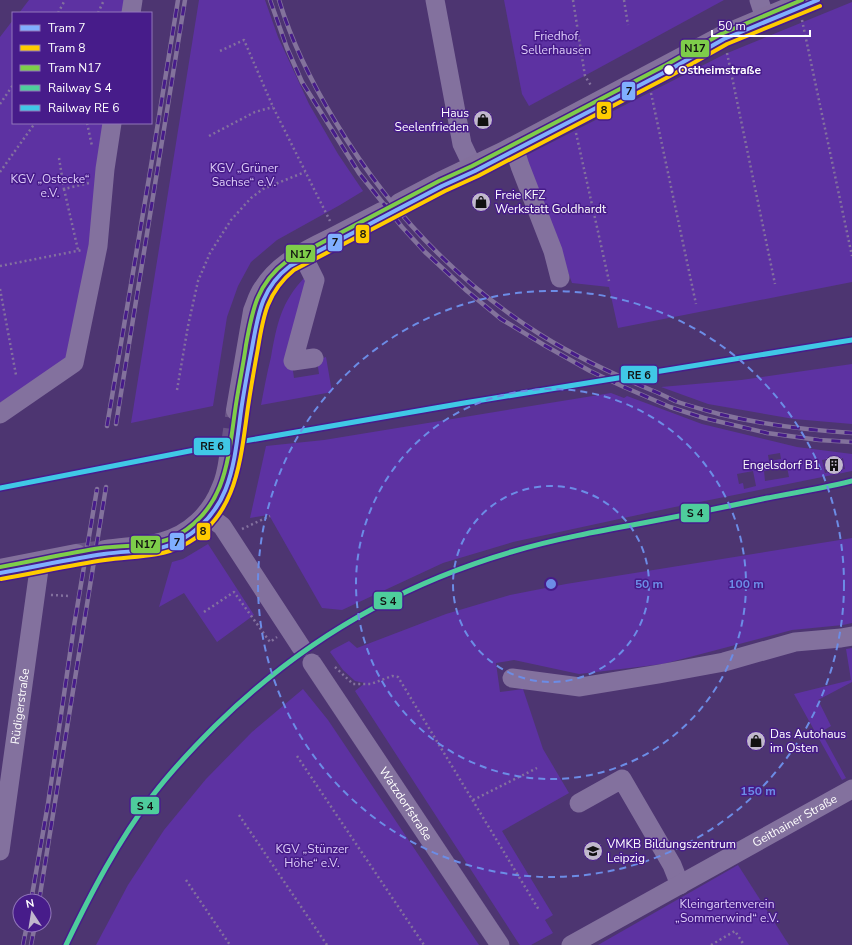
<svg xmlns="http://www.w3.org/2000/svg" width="852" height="945" font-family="'Nunito Sans',sans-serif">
<rect width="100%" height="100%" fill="#4d3571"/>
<g fill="#5d32a2" fill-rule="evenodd">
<polygon points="29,0 129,0 127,13 19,13"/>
<polygon points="199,0 265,0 278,37 309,104 338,154 363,191 340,205 277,240 251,262 238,286 227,317 213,406 131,423"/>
<polygon points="504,0 724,0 529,106 522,94"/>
<polygon points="852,2 852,282 618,328 609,287 572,283 558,245 521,158 725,54"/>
<polygon points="13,20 13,123 108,123 100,196 67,361 0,403 0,37"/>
<path d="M305 277 307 279 292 364 294 378 319 374 317 360 326 357 332 392 261 405C264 389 267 373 271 357 277 324 281 302 305 277Z"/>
<polygon points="852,364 852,424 794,419 708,404 661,387 741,380"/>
<path d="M611 393 624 398 627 396 702 424 797 447 852 454V471L670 508 513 542 443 563 342 610 322 608 269 515 250 518 266 446 324 440ZM780 453 781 459 769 461 768 455ZM843 458 845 469 825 473 822 460 828 459 829 461ZM787 467 789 477 765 481 764 471ZM753 471 756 486 744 489 743 483 739 484 737 474Z"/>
<polygon points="852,538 852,623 843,625 792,630 663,664 579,674 514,660 496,663 500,692 523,689 543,749 569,793 502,831 553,915 545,920 553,933 531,945 520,945 519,944 355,691 365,683 355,681 343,670 330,652 332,650 349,641 357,648 446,614 510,595 566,584"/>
<polygon points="208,544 254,615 217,642 184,593 159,607 172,562 183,559"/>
<polygon points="852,648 852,682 818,700 831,726 821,732 846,778 842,780 794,694 851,680 846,649"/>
<polygon points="303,689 328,720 479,945 96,945 128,885 164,830 206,779 252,732"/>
<polygon points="738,865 789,945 598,945"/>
</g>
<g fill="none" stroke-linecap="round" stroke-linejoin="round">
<g stroke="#685386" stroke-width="22" stroke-dasharray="22 11" stroke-linecap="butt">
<polyline points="231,451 237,410"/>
<polyline points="76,555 105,551"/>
</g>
<g stroke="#83719e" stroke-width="2.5" stroke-dasharray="2 3" stroke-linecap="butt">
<polyline points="573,0 585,76 592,87"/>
<polyline points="624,0 628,25"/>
<polyline points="58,13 65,0"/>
<polyline points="98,13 104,0"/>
<polyline points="802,20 852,256"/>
<polyline points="220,51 244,40 273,107 330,221"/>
<polyline points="727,53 775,284"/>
<polyline points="651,93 696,304"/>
<polyline points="0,104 13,85"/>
<polyline points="87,123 92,146"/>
<polyline points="576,133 609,281"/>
<polyline points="209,136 255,112 273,107"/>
<polyline points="59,158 64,189 89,183"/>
<polyline points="0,172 35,123"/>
<polyline points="64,189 78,250"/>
<polyline points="0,266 82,250"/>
<polyline points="0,289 16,375"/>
<polyline points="177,390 188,326 198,281 210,253 231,220 251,198 263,189 305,172"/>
<polyline points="242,529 270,516"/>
<polyline points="51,595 70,596"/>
<polyline points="204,612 234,592 270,642 277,637"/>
<polyline points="335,667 353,684 371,684 392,676 398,677 539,910"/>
<polyline points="297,756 424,945"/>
<polyline points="473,800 537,768"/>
<polyline points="239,815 327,945"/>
<polyline points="186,880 230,945"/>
<polyline points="711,945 735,931 744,945"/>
</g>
<g stroke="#83719e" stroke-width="19">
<polyline points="435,0 462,144 473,167"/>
<polyline points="759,0 765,18"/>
<polyline points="131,13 133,0"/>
<polyline points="514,147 520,166 553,251 560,278"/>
<polyline points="302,254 315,280 293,361 314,358"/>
<polyline points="0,414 74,363 98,246 105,169 112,123"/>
<polyline points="207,515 222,526 301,647"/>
<path id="s1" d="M312 663 500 945"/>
<polyline points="512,678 580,687 659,674 724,662 795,642 841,638 852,636"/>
<polyline points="579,803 622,779 672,865 680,885"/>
<path id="s2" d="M0 851 40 562"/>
<path id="s3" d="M571 945 852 789"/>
</g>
<g stroke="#83709c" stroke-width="22">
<polyline points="400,204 440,183 503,153 724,36 809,0"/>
<path d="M237 410 254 311C257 304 259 296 264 289 279 265 305 252 330 240 347 231 365 222 382 213"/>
<path d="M105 551C124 548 145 548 163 543 190 536 212 515 222 489 228 477 229 464 231 451"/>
<polyline points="0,570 76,555"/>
</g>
<defs>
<g id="rail">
<polyline points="270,0 287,48 302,82 359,173 402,227 425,252 467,291 501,319 544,345 590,371 624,387 670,407 704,418 767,433 819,440 852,442"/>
<path d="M279 0C292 43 312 83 335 121 387 208 455 281 541 335 576 357 613 374 651 390 659 393 667 397 675 401 689 406 705 410 719 414 764 425 806 430 852 433"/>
<polyline points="116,424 185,0"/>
<polyline points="107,426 150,172 178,0"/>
<polyline points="31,901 48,804 74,626 97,489"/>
<polyline points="39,901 106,487"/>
<polyline points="23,945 27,925"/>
<polyline points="31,945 35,925"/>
</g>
</defs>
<use href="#rail" stroke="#83729c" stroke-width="4.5"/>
<use href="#rail" stroke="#471c8a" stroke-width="3" stroke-dasharray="9" stroke-linecap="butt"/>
<defs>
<path id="rail-1" d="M66 945C91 893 118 841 153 795 172 770 193 748 215 726 299 643 398 585 511 552 555 539 599 531 643 523 685 515 726 507 767 498 795 493 824 488 852 481"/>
<polyline id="rail-2" points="0,488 210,447 464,403 852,340"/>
</defs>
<use href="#rail-1" stroke="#471c8a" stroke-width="8"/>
<use href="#rail-2" stroke="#471c8a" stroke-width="8"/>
<use href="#rail-1" stroke="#4ecd9c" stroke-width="5"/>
<use href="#rail-2" stroke="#40c8e6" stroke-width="5"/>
<defs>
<path id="tram-1" d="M0 573C35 567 69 559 104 554 129 550 159 553 181 540 232 511 234 463 241 411 244 390 248 369 252 348 258 315 261 288 290 266L442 186 475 171 669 70 724 39 818 0"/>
<path id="tram-2" d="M1 579C36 573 70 565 105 560 131 556 159 558 182 546 235 520 240 465 247 414 250 392 254 370 258 348 263 317 267 292 294 270L445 191 478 176 672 75 727 44 820 6"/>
<path id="tram-3" d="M0 567C34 561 67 553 101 548 126 545 157 547 178 535 226 507 228 460 235 411 238 389 243 367 246 345 252 311 257 283 287 261L439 181 472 166 666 65 721 34 802 0"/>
</defs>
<use href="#tram-1" stroke="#471c8a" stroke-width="7"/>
<use href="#tram-2" stroke="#471c8a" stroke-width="7"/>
<use href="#tram-3" stroke="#471c8a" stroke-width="7"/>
<use href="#tram-1" stroke="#80afff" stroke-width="4"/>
<use href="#tram-2" stroke="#fc0" stroke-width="4"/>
<use href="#tram-3" stroke="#7ecd4a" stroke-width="4"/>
</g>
<g fill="none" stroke="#6c8ce6" stroke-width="2" stroke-dasharray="7 5">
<circle cx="551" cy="584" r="98"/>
<circle cx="551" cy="584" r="195"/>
<circle cx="551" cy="584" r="293"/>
</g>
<defs>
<symbol id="shop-disc" viewBox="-11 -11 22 22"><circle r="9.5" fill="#c1b8cd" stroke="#471c8a"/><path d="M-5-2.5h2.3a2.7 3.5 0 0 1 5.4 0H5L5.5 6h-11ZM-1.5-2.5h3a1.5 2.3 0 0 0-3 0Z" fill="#111"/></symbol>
<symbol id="building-disc" viewBox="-11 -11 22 22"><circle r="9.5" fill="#c1b8cd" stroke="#471c8a"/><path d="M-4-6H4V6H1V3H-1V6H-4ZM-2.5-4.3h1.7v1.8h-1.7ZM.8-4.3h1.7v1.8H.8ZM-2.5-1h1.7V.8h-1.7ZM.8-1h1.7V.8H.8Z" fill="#111"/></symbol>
<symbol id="school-disc" viewBox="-11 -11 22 22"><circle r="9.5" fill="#c1b8cd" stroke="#471c8a"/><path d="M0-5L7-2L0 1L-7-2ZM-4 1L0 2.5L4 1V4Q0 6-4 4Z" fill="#111"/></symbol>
</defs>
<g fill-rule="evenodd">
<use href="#shop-disc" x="472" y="109" width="22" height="22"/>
<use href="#shop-disc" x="470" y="191" width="22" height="22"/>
<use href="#building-disc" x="823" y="454" width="22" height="22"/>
<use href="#shop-disc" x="745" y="730" width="22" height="22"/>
<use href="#school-disc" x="582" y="840" width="22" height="22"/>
</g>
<circle fill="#fff" stroke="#471c8a" stroke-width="1.5" cx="669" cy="70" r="5.5"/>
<g text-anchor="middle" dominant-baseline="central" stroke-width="3" stroke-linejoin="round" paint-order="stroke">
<g font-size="12" fill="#ddccf9" stroke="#471c8a">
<text x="556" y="36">Friedhof<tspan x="556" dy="14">Sellerhausen</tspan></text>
<text x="244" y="168">KGV „Grüner<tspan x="244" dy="14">Sachse“ e.V.</tspan></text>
<text x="50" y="179">KGV „Ostecke“<tspan x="50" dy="14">e.V.</tspan></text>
<text x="312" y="849">KGV „Stünzer<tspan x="312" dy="14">Höhe“ e.V.</tspan></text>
<text x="727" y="904">Kleingartenverein<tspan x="727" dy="14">„Sommerwind“ e.V.</tspan></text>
</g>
<g font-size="12" font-weight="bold" fill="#fff" stroke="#471c8a" text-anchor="start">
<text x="678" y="70">Ostheimstraße</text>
</g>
<g font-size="12" fill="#fff" stroke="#471c8a" text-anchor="start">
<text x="469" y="113" text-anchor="end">Haus<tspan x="469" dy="14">Seelenfrieden</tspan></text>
<text x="495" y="195">Freie KFZ<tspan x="495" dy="14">Werkstatt Goldhardt</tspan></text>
<text x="820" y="465" text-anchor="end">Engelsdorf B1</text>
<text x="770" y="734">Das Autohaus<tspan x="770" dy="14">im Osten</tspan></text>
<text x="607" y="844">VMKB Bildungszentrum<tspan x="607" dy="14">Leipzig</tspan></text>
</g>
<g font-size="12" fill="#fff" stroke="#471c8a">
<text stroke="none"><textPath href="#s2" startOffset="146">Rüdigerstraße</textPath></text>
<text stroke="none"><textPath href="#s1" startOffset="169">Watzdorfstraße</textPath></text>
<text stroke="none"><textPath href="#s3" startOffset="256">Geithainer Straße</textPath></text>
</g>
</g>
<circle cx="551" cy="584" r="6" fill="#6c8ce6" stroke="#471c8a" stroke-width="2"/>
<g font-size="12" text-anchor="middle" font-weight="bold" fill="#6c8ce6" stroke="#471c8a" stroke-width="3" stroke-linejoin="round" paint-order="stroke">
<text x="649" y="588">50 m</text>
<text x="746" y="588">100 m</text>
<text x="758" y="795">150 m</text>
</g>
<g stroke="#471c8a" stroke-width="1.5">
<rect x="680" y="39" width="30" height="19" rx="4" fill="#7ecd4a"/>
<rect x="621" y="81" width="15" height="20" rx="4" fill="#80afff"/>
<rect x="596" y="101" width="16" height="19" rx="4" fill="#fc0"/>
<rect x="355" y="224" width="15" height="20" rx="4" fill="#fc0"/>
<rect x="327" y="233" width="16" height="19" rx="4" fill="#80afff"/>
<rect x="285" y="244" width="31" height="19" rx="4" fill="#7ecd4a"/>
<rect x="620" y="365" width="38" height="19" rx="4" fill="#40c8e6"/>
<rect x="193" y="437" width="38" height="19" rx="4" fill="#40c8e6"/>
<rect x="680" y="503" width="30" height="20" rx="4" fill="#4ecd9c"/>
<rect x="196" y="522" width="15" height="19" rx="4" fill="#fc0"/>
<rect x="169" y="532" width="16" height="19" rx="4" fill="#80afff"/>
<rect x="130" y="535" width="31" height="19" rx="4" fill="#7ecd4a"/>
<rect x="373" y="591" width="30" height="19" rx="4" fill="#4ecd9c"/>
<rect x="130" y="796" width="30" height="19" rx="4" fill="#4ecd9c"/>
</g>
<g font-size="11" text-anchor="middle" font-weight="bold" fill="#111">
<text x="695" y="52">N17</text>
<text x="629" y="95">7</text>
<text x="604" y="114">8</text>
<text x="363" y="238">8</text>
<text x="335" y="246">7</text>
<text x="301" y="258">N17</text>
<text x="639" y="379">RE 6</text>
<text x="212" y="450">RE 6</text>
<text x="695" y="517">S 4</text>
<text x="203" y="535">8</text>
<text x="177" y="546">7</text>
<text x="146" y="548">N17</text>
<text x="388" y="605">S 4</text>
<text x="145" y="810">S 4</text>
</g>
<rect x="12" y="12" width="140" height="112" fill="#471c8a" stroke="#9177b9"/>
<rect x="20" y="25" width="20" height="6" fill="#80afff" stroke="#9177b9"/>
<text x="48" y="32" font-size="12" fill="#ffffff">Tram 7</text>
<rect x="20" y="45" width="20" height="6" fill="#ffcc00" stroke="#9177b9"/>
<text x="48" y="52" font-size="12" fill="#ffffff">Tram 8</text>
<rect x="20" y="65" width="20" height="6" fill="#7ecd4a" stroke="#9177b9"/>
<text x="48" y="72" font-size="12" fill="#ffffff">Tram N17</text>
<rect x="20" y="85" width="20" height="6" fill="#4ecd9c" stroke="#9177b9"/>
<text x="48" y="92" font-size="12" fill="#ffffff">Railway S 4</text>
<rect x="20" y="105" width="20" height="6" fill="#40c8e6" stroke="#9177b9"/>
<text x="48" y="112" font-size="12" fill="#ffffff">Railway RE 6</text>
<g transform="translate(32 913) rotate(348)"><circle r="19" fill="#471c8a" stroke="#9177b9"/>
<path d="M0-3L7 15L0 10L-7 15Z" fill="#c1b8cd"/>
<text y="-6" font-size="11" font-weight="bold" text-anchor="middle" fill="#ffffff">N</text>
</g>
<path d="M712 30v6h98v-6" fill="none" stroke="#ffffff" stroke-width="2"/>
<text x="718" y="30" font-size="12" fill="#ffffff" stroke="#471c8a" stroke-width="3" paint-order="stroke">50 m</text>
</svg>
